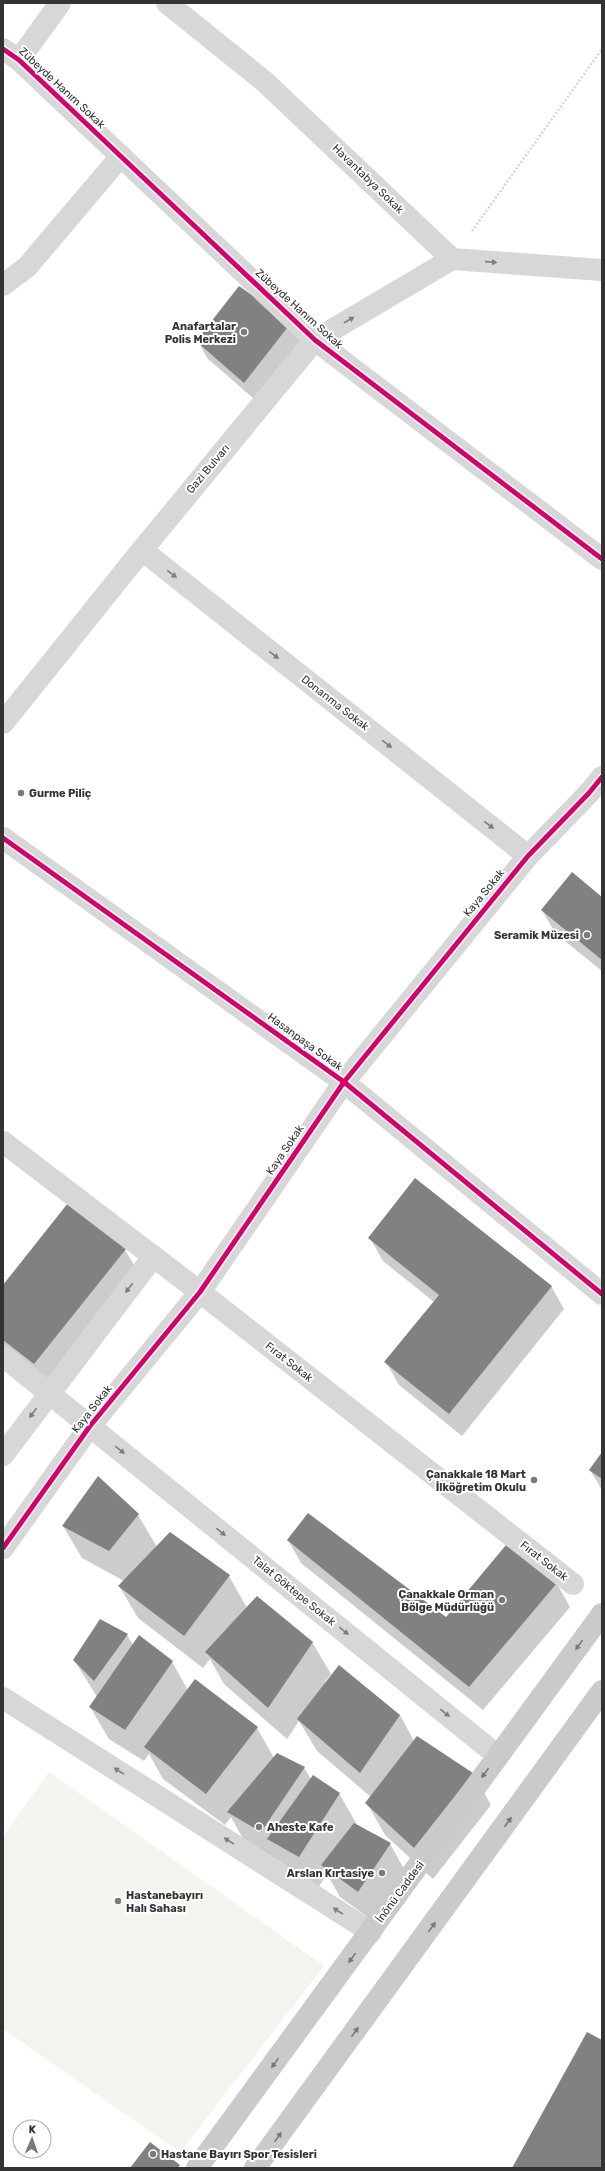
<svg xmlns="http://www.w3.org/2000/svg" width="605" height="2171" font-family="Rubik,sans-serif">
<rect width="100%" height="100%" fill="#fff"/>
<polygon fill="#f1f5ed" points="49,1772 324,1966 180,2152 3,2029 3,1837"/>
<g fill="#0003">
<polygon points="290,324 300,341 254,399 207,358 198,341"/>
<polygon points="602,898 602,971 555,933 542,910"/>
<polygon points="68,1205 125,1250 139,1273 48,1387 3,1351 3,1287"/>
<polygon points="370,1238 551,1286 564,1309 462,1436 399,1385 386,1362 434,1302 383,1261"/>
<polygon points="602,1454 602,1490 590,1470"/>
<polygon points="98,1478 138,1515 157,1547 229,1576 247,1608 312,1642 331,1674 325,1682 400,1715 414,1741 473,1773 491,1805 433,1879 385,1835 367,1803 371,1797 317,1751 299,1721 287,1739 224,1684 210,1659 203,1668 138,1618 119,1586 124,1581 82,1558 63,1526"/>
<polygon points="288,1540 446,1619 557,1584 570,1607 483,1710 301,1563"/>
<polygon points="127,1635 133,1645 139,1636 172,1662 188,1690 257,1728 274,1758 304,1768 311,1779 339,1793 357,1825 390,1844 408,1876 376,1923 340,1897 327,1874 318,1888 287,1871 281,1861 280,1863 246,1844 231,1817 225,1825 163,1779 149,1754 144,1761 109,1739 90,1707 97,1697 74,1660"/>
</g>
<g fill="#818181">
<polygon points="239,286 291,323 244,383 196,341"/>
<polygon points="572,872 602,897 602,960 541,910"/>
<polygon points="415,1178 552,1286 449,1414 384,1362 439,1295 368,1238"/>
<polygon points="68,1203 126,1249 34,1364 3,1340 3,1285"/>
<polygon points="602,1452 602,1479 589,1470"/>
<polygon points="98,1476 139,1514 109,1551 62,1526"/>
<polygon points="308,1513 446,1617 506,1545 557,1583 469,1687 287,1540"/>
<polygon points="170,1532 230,1575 184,1636 118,1586"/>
<polygon points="257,1596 313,1642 268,1708 205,1652"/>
<polygon points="100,1619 128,1634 94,1681 73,1660"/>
<polygon points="139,1635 173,1661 125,1730 89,1707"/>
<polygon points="339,1665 400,1715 360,1773 297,1719"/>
<polygon points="195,1679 258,1727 206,1794 144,1747"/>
<polygon points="417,1736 473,1773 414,1848 365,1803"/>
<polygon points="277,1753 305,1767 261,1832 227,1812"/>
<polygon points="313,1775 340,1793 299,1857 267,1839"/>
<polygon points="354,1823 391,1843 358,1892 321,1865"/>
<polygon points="587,2032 602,2040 602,2168 512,2168"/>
<polygon points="150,2142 180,2165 178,2168 130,2168"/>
</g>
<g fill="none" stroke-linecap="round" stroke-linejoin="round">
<polyline stroke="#d6d6d6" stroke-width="2.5" stroke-dasharray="2 2" stroke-linecap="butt" points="472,231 602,49"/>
<g stroke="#d7d7d7" stroke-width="22">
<polyline points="167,3 265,82 452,259 602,270"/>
<polyline points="3,49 19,60 315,340 602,559"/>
<polyline points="19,60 60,3"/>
<polyline points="3,285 27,267 121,156"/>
<polyline points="142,550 528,856"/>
<polyline points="3,723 142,550 315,340 452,259"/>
<polyline points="3,838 344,1082 602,1294"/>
<polyline points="3,1142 200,1292 573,1584"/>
<polyline points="3,1356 498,1756"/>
<polyline points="3,1455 153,1257"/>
<polyline points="3,1548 90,1426 200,1292 344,1082 528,856 589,793 602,777"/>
<polyline points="3,1698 371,1932"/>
</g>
<g stroke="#cacaca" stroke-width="22">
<polyline points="197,2168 602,1614"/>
<polyline points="255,2168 602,1691"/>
</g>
<defs>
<g id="cycleway">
<polyline points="3,49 19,60 315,340 602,559"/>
<polyline points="3,838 344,1082 602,1294"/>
<polyline points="3,1548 90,1426 200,1292 344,1082 528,856 589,793 602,777"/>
</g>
</defs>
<use href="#cycleway" stroke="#fff" stroke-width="8"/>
<use href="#cycleway" stroke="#d6006c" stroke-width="5"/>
</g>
<defs><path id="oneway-solid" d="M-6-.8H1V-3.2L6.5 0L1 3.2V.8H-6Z"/></defs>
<g fill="#7d7d7d">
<use href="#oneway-solid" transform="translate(491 262) rotate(4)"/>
<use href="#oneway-solid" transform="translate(349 320) rotate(-30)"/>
<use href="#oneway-solid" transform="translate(172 574) rotate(38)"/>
<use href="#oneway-solid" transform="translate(274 655) rotate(38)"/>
<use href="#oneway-solid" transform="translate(387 744) rotate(38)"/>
<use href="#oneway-solid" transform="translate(489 825) rotate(38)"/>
<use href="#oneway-solid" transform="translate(129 1288) rotate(127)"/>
<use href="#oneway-solid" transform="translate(33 1413) rotate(126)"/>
<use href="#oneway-solid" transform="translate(120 1450) rotate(39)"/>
<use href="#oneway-solid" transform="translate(221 1532) rotate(39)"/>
<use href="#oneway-solid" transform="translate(344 1631) rotate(39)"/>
<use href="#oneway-solid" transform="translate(445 1713) rotate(39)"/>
<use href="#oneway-solid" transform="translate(119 1771) rotate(-148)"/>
<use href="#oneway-solid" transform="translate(229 1841) rotate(-148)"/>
<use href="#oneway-solid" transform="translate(338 1911) rotate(-148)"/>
</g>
<g fill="#777">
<use href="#oneway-solid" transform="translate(579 1645) rotate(126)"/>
<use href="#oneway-solid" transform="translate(485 1773) rotate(126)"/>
<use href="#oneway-solid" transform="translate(508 1822) rotate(-54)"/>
<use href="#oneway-solid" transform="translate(432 1927) rotate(-54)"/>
<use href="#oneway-solid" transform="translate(352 1958) rotate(126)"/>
<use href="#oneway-solid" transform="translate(355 2032) rotate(-54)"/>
<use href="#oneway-solid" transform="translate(275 2063) rotate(126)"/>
<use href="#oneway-solid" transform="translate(278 2137) rotate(-54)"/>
</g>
<g fill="#7a7a7a" stroke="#fff" stroke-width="1.5">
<circle cx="244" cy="332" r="4"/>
<circle cx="21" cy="793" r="4"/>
<circle cx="587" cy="935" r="4"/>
<circle cx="534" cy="1480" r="4"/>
<circle cx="502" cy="1600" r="4"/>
<circle cx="259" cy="1827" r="4"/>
<circle cx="382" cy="1873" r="4"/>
<circle cx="118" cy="1901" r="4"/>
<circle cx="153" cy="2154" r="4"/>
</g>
<g text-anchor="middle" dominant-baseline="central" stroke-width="4" stroke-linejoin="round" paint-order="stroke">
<g font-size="11" fill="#333" stroke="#fff">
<text transform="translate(62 88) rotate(43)">Zübeyde Hanım Sokak</text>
<text transform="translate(368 179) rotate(44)">Havantabya Sokak</text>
<text transform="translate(299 309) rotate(42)">Zübeyde Hanım Sokak</text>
<text transform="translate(208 469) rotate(-50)">Gazi Bulvarı</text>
<text transform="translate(335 703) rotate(38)">Donanma Sokak</text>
<text transform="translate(484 893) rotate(-51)">Kaya Sokak</text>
<text transform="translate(305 1042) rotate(36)">Hasanpaşa Sokak</text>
<text transform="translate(285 1150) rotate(-56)">Kaya Sokak</text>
<text transform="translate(289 1362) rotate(38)">Fırat Sokak</text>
<text transform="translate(92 1409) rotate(-52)">Kaya Sokak</text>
<text transform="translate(544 1561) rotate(38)">Fırat Sokak</text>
<text transform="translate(294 1591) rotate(39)">Talat Göktepe Sokak</text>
<text transform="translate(400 1892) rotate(-54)">İnönü Caddesi</text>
</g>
<g font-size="11" font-weight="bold" fill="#333" stroke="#fff" text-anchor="end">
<text x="236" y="326">Anafartalar<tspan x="236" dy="13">Polis Merkezi</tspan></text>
<text x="29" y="793" text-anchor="start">Gurme Piliç</text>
<text x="579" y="935">Seramik Müzesi</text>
<text x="526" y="1474">Çanakkale 18 Mart<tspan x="526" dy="13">İlköğretim Okulu</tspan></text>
<text x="494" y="1594">Çanakkale Orman<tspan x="494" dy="13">Bölge Müdürlüğü</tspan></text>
<text x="267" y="1827" text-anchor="start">Aheste Kafe</text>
<text x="374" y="1873">Arslan Kırtasiye</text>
<text x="126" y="1895" text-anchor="start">Hastanebayırı<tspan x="126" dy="13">Halı Sahası</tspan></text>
<text x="161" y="2154" text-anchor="start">Hastane Bayırı Spor Tesisleri</text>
</g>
</g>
<rect width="605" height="2171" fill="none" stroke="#333333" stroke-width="8"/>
<g transform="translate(32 2139) rotate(2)"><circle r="19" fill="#ffffff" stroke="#adadad"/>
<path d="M0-3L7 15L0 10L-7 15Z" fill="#7a7a7a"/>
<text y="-6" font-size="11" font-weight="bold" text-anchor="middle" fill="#333333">K</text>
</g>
</svg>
